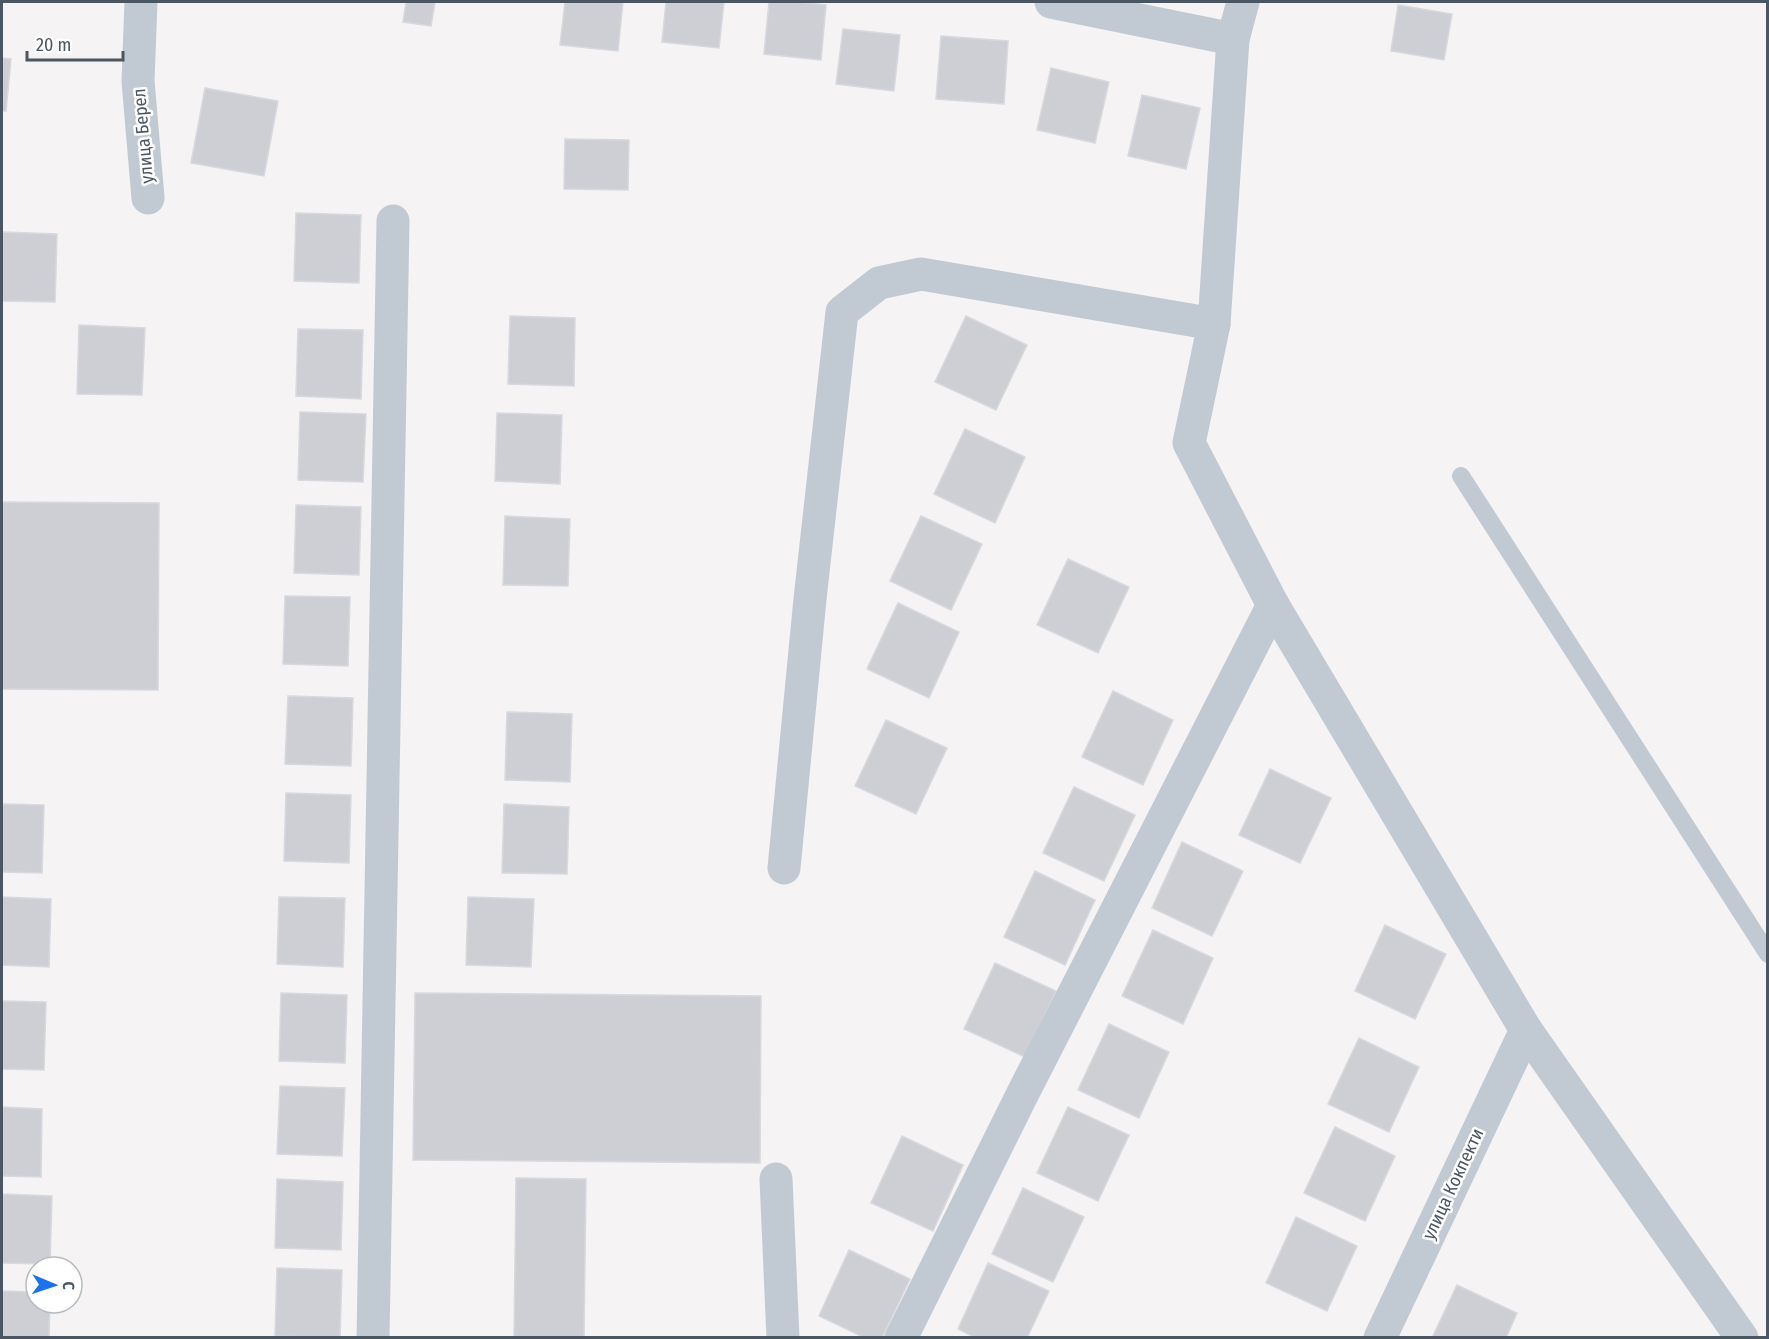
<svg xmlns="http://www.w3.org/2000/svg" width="1769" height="1339" font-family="'Fira Sans Condensed',sans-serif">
<rect width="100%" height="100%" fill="#f5f3f3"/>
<g fill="#cdcfd5" stroke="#d7d9de" stroke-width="1.5">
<polygon points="406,2 435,2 431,26 403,22"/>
<polygon points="565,2 623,2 618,51 560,45"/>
<polygon points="666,2 724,2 719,48 662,42"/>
<polygon points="769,2 799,2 826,5 821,60 764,54"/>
<polygon points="1398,5 1452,14 1444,60 1391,51"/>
<polygon points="843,29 900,35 894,91 836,84"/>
<polygon points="941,36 1008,41 1004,104 936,99"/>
<polygon points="2,58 11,59 6,111 2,111"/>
<polygon points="1051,68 1109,82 1095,143 1037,130"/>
<polygon points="205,88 278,101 264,176 191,163"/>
<polygon points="1142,95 1200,108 1186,169 1128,156"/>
<polygon points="565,139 629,140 628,190 564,189"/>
<polygon points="296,213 361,215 359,283 294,281"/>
<polygon points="2,232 57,234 55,302 2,301"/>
<polygon points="510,316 575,318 574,386 508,384"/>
<polygon points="966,316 1027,345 996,410 935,382"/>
<polygon points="79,325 145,328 142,395 77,394"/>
<polygon points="298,329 363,330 361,399 296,396"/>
<polygon points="300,412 366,414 363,482 298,480"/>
<polygon points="497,413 562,415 560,484 495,481"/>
<polygon points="965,429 1025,457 995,523 934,494"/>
<polygon points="2,502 159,503 158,690 2,689"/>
<polygon points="296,505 361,507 359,575 294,573"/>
<polygon points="505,516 570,519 568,586 503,585"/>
<polygon points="921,516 982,544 951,610 890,581"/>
<polygon points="1068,559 1129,587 1098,653 1037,625"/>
<polygon points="285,596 350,597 348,666 283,664"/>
<polygon points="898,603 959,632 929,698 867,669"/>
<polygon points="1113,691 1173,720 1143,785 1082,757"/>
<polygon points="288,696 353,698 351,766 285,764"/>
<polygon points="507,712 572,714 570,782 505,780"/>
<polygon points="886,720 947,748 916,814 855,786"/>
<polygon points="1270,769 1331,798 1300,863 1239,835"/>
<polygon points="1074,787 1135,815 1104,881 1043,853"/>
<polygon points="286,793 351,795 349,863 284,861"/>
<polygon points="2,804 44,805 42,873 2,872"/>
<polygon points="504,804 569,807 567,874 502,873"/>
<polygon points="1182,842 1243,871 1212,936 1152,908"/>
<polygon points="1035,871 1095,900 1065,965 1004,937"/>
<polygon points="2,897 51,899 49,967 2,965"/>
<polygon points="279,897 345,898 343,967 277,964"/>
<polygon points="468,897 534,899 531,967 466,965"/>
<polygon points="1385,925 1446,954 1415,1019 1355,991"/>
<polygon points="1153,930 1213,958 1183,1024 1122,996"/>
<polygon points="995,963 1056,991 1025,1057 964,1029"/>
<polygon points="281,993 347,995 345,1063 279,1061"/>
<polygon points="415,993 761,996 760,1163 413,1160"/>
<polygon points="2,1001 46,1002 44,1070 2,1069"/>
<polygon points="1109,1024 1169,1052 1139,1118 1078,1090"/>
<polygon points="1359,1038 1419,1067 1389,1132 1328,1104"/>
<polygon points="280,1086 345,1088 342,1156 277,1154"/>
<polygon points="2,1107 42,1109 41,1177 2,1176"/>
<polygon points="1068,1107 1129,1135 1098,1201 1037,1173"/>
<polygon points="1335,1127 1395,1156 1365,1221 1304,1193"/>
<polygon points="902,1136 963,1165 933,1231 871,1203"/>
<polygon points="516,1178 586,1179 584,1338 514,1338"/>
<polygon points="277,1179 343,1182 341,1250 275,1248"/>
<polygon points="1023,1188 1084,1217 1053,1282 992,1254"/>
<polygon points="2,1194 52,1196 50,1264 2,1263"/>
<polygon points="1296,1217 1357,1246 1327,1311 1266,1283"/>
<polygon points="849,1250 910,1279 882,1338 865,1338 819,1316"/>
<polygon points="988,1263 1049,1291 1027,1338 976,1338 958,1329"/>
<polygon points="277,1268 342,1270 340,1338 275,1336"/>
<polygon points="1457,1285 1517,1313 1506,1338 1432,1338"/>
<polygon points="2,1291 36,1292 36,1303 50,1303 49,1338 2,1338"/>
</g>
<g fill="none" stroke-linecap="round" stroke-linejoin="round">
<polyline stroke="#c1cad2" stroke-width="18" points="1461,476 1768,954"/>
<g stroke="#c1cad2" stroke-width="33">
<polyline points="141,2 138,81 148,198"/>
<polyline points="1051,2 1233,39"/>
<polyline points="1243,2 1233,39 1214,324 1189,443 1273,605 1526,1030 1742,1338"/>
<polyline points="784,868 810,599 842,312 879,283 921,274 1214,324"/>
<polyline points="776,1179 783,1338"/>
<polyline points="373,1338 393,221"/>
<polyline points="901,1338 1024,1091 1273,605"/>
<polyline points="1380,1338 1526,1030"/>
</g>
</g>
<g text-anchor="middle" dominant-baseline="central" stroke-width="5" stroke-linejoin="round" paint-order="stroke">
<g font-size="18" fill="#4a5661" stroke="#fff">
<text transform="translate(143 136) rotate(-95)">улица Берел</text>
<text transform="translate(1453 1184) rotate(-65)">улица Кокпекти</text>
</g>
</g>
<rect width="1769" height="1339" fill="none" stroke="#4a5661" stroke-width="6"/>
<g transform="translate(54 1285) rotate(92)"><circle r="28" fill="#ffffff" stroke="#b7bbc0" stroke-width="1.5"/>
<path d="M0-4.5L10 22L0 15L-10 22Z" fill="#1a73e8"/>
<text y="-9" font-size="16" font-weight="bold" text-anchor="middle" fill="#4a5661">С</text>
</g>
<path d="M27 51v9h96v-9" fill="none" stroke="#4a5661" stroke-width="3"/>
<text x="36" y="51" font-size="18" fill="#4a5661" stroke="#ffffff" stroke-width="4.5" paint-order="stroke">20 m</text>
</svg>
